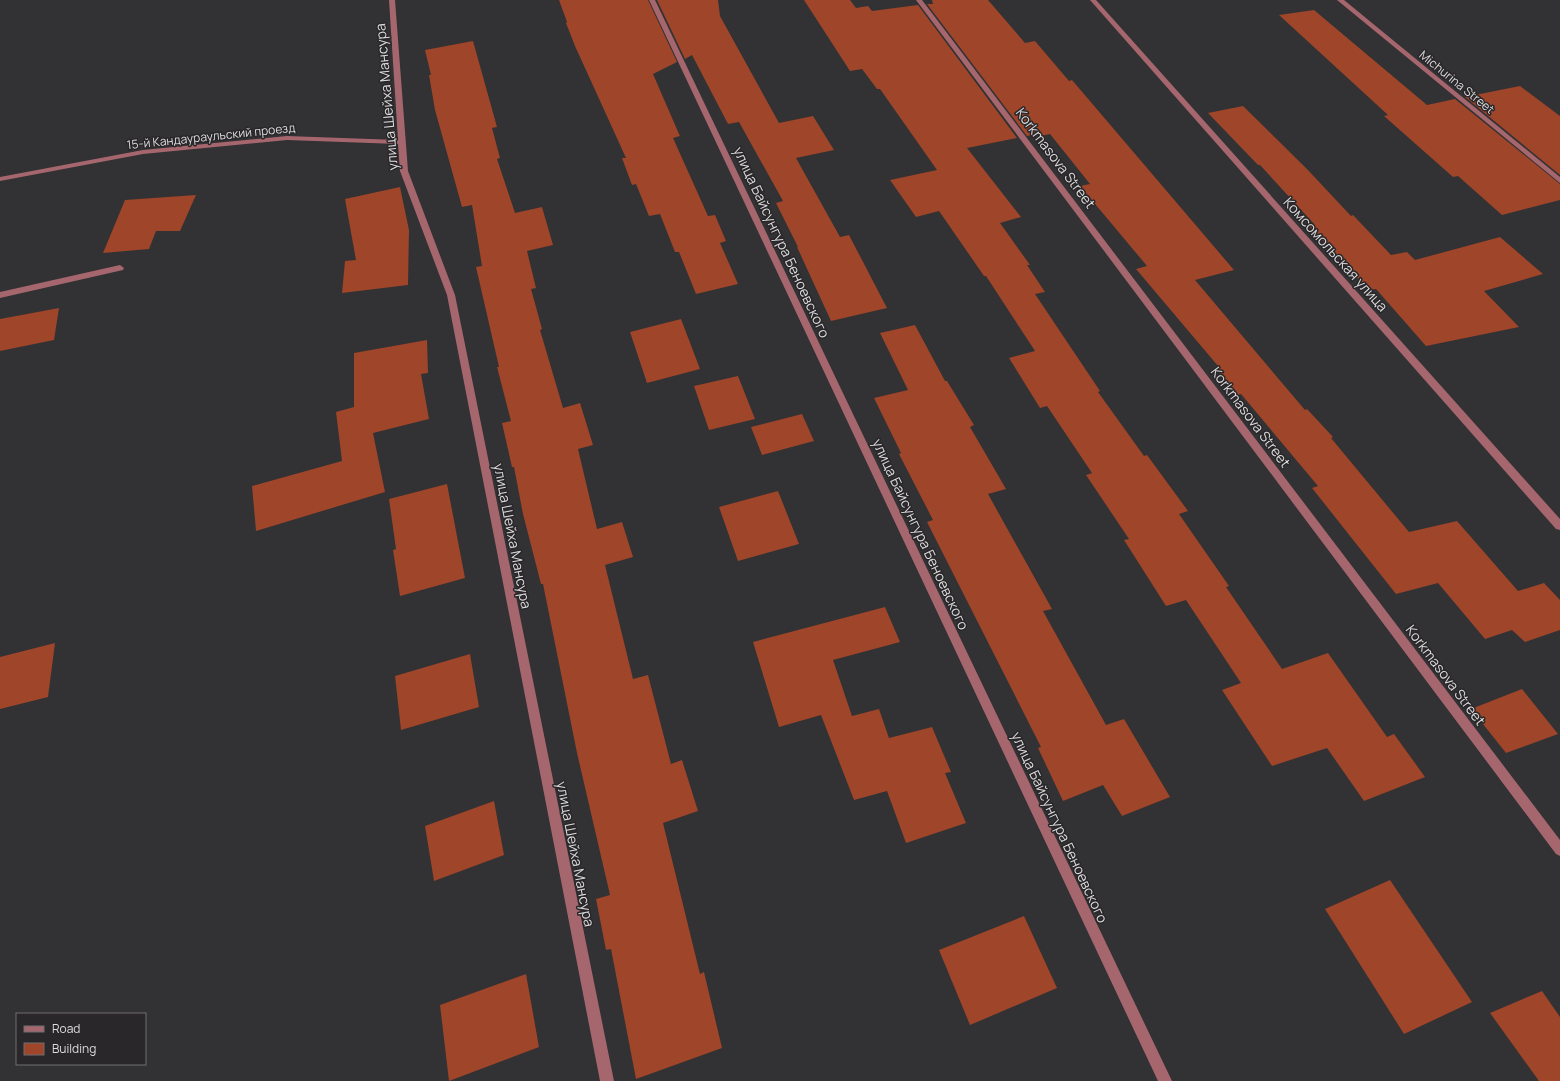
<svg xmlns="http://www.w3.org/2000/svg" width="1560" height="1081" font-family="Manrope,sans-serif">
<rect width="100%" height="100%" fill="#323133"/>
<g fill="#9e452a">
<polygon points="559,0 648,0 677,62 653,74 679,134 680,136 673,138 708,216 715,215 726,241 720,243 738,284 696,294 679,252 675,252 660,214 649,216 636,184 632,185 622,158 626,158 575,46 566,23 567,22"/>
<polygon points="657,0 718,0 720,16 779,123 813,116 834,150 796,158 840,237 849,235 887,308 831,321 797,247 798,247 776,203 783,201 739,122 728,124 692,55 685,59"/>
<polygon points="804,0 850,0 856,8 868,6 872,11 918,5 1017,138 967,148 1021,217 1000,223 1030,265 1027,265 1045,292 1035,294 1100,391 1098,392 1144,456 1147,455 1188,511 1179,514 1229,586 1226,587 1282,669 1328,653 1387,737 1394,734 1425,777 1364,801 1327,748 1272,766 1222,690 1241,683 1186,600 1166,606 1124,540 1129,539 1086,475 1092,473 1047,406 1040,408 1009,358 1035,351 986,276 984,276 939,211 916,217 890,180 937,170 880,89 877,89 862,69 850,71"/>
<polygon points="932,0 988,0 1025,43 1035,41 1069,81 1072,80 1234,270 1195,280 1305,410 1307,409 1333,437 1331,438 1409,532 1457,521 1518,591 1544,583 1560,600 1560,630 1525,642 1512,630 1485,639 1438,583 1396,594 1312,488 1318,486 1241,394 1238,395 1215,367 1218,366 1136,269 1147,266 1080,186 1090,184 1050,134 1040,136 1038,134 1027,136 927,4 933,4"/>
<polygon points="1314,10 1427,105 1455,99 1560,184 1560,200 1502,215 1458,176 1453,177 1384,116 1388,115 1279,15"/>
<polygon points="473,41 497,127 492,128 500,158 497,159 515,213 542,207 553,245 527,251 536,288 531,289 542,329 540,330 563,408 580,403 593,445 578,449 597,529 622,522 633,557 605,565 633,679 648,675 671,764 682,760 698,811 663,823 700,974 704,972 722,1048 636,1079 611,949 606,950 596,899 610,895 577,753 543,584 541,584 523,514 514,467 512,467 502,423 511,421 497,367 499,367 476,267 482,266 472,205 462,207 435,110 429,75 431,75 425,50"/>
<polygon points="1520,86 1560,116 1560,175 1465,97"/>
<polygon points="1243,106 1307,169 1351,216 1353,215 1391,255 1407,252 1415,260 1500,237 1543,274 1484,291 1519,327 1426,346 1376,289 1369,290 1308,225 1314,224 1260,165 1258,165 1208,113"/>
<polygon points="400,187 409,230 408,285 342,293 345,261 356,260 345,199"/>
<polygon points="196,195 180,231 156,231 149,249 103,253 125,200"/>
<polygon points="59,308 54,340 0,351 0,319"/>
<polygon points="681,319 700,369 647,383 630,332"/>
<polygon points="915,325 945,381 947,381 974,425 970,427 1006,489 988,494 1052,609 1043,611 1106,725 1124,719 1170,797 1122,816 1103,785 1063,801 1038,748 1041,747 927,522 933,520 899,454 901,453 874,398 908,390 880,333"/>
<polygon points="427,340 428,373 421,374 429,419 373,433 385,492 256,531 252,486 342,461 336,412 354,407 354,353"/>
<polygon points="738,376 755,419 709,430 694,386"/>
<polygon points="802,414 814,441 762,455 751,427"/>
<polygon points="447,484 465,578 400,596 393,550 396,549 389,499"/>
<polygon points="778,491 799,544 738,561 719,507"/>
<polygon points="885,607 900,642 833,660 852,716 879,709 889,738 932,727 951,772 945,773 966,823 906,843 887,791 854,800 821,715 779,727 753,642"/>
<polygon points="55,643 48,697 0,709 0,657"/>
<polygon points="470,654 479,707 401,730 395,676"/>
<polygon points="1522,689 1558,734 1506,753 1471,709"/>
<polygon points="494,801 504,855 434,881 425,826"/>
<polygon points="1390,880 1472,1002 1404,1034 1325,909"/>
<polygon points="1024,916 1057,988 970,1025 939,950"/>
<polygon points="526,974 539,1047 449,1081 440,1005"/>
<polygon points="1542,991 1560,1017 1560,1081 1539,1081 1490,1013"/>
</g>
<g fill="none" stroke-linecap="round" stroke-linejoin="round">
<g fill="#a6666e" fill-rule="evenodd">
<polygon points="389,0 395,0 408,171 455,295 614,1081 600,1081 447,295 400,171 398,144 287,140 143,154 0,181 0,177 143,150 287,136 398,140"/>
<polygon points="649,0 655,0 1172,1081 1158,1081"/>
<polygon points="916,0 922,0 1560,840 1560,856 1556,854"/>
<polygon points="1090,0 1096,0 1560,519 1560,530 1556,529"/>
<polygon points="1337,0 1344,0 1560,177 1560,183"/>
<polygon points="120,265 124,268 123,270 0,298 0,292"/>
</g>
</g>
<g text-anchor="middle" dominant-baseline="central" stroke-width="3" stroke-linejoin="round" paint-order="stroke">
<g font-size="12" fill="#dddcdd" stroke="#292729">
<text transform="translate(1457 82) rotate(39)">Michurina Street</text>
<text transform="translate(211 136) rotate(-6)">15-й Кандаураульский проезд</text>
</g>
<g font-size="14" fill="#dddcdd" stroke="#292729">
<text transform="translate(386 97) rotate(-95)">улица Шейха Мансура</text>
<text transform="translate(1056 158) rotate(53)">Korkmasova Street</text>
<text transform="translate(782 242) rotate(65)">улица Байсунгура Беноевского</text>
<text transform="translate(1336 254) rotate(48)">Комсомольская улица</text>
<text transform="translate(1251 417) rotate(53)">Korkmasova Street</text>
<text transform="translate(921 534) rotate(65)">улица Байсунгура Беноевского</text>
<text transform="translate(513 536) rotate(79)">улица Шейха Мансура</text>
<text transform="translate(1446 675) rotate(53)">Korkmasova Street</text>
<text transform="translate(1060 827) rotate(65)">улица Байсунгура Беноевского</text>
<text transform="translate(576 854) rotate(79)">улица Шейха Мансура</text>
</g>
</g>
<rect x="16" y="1013" width="130" height="52" fill="#292729" stroke="#716f71"/>
<rect x="24" y="1026" width="20" height="6" fill="#a6666e" stroke="#716f71"/>
<text x="52" y="1033" font-size="12" fill="#dddcdd">Road</text>
<rect x="24" y="1043" width="20" height="12" fill="#9e452a" stroke="#716f71"/>
<text x="52" y="1053" font-size="12" fill="#dddcdd">Building</text>
</svg>
